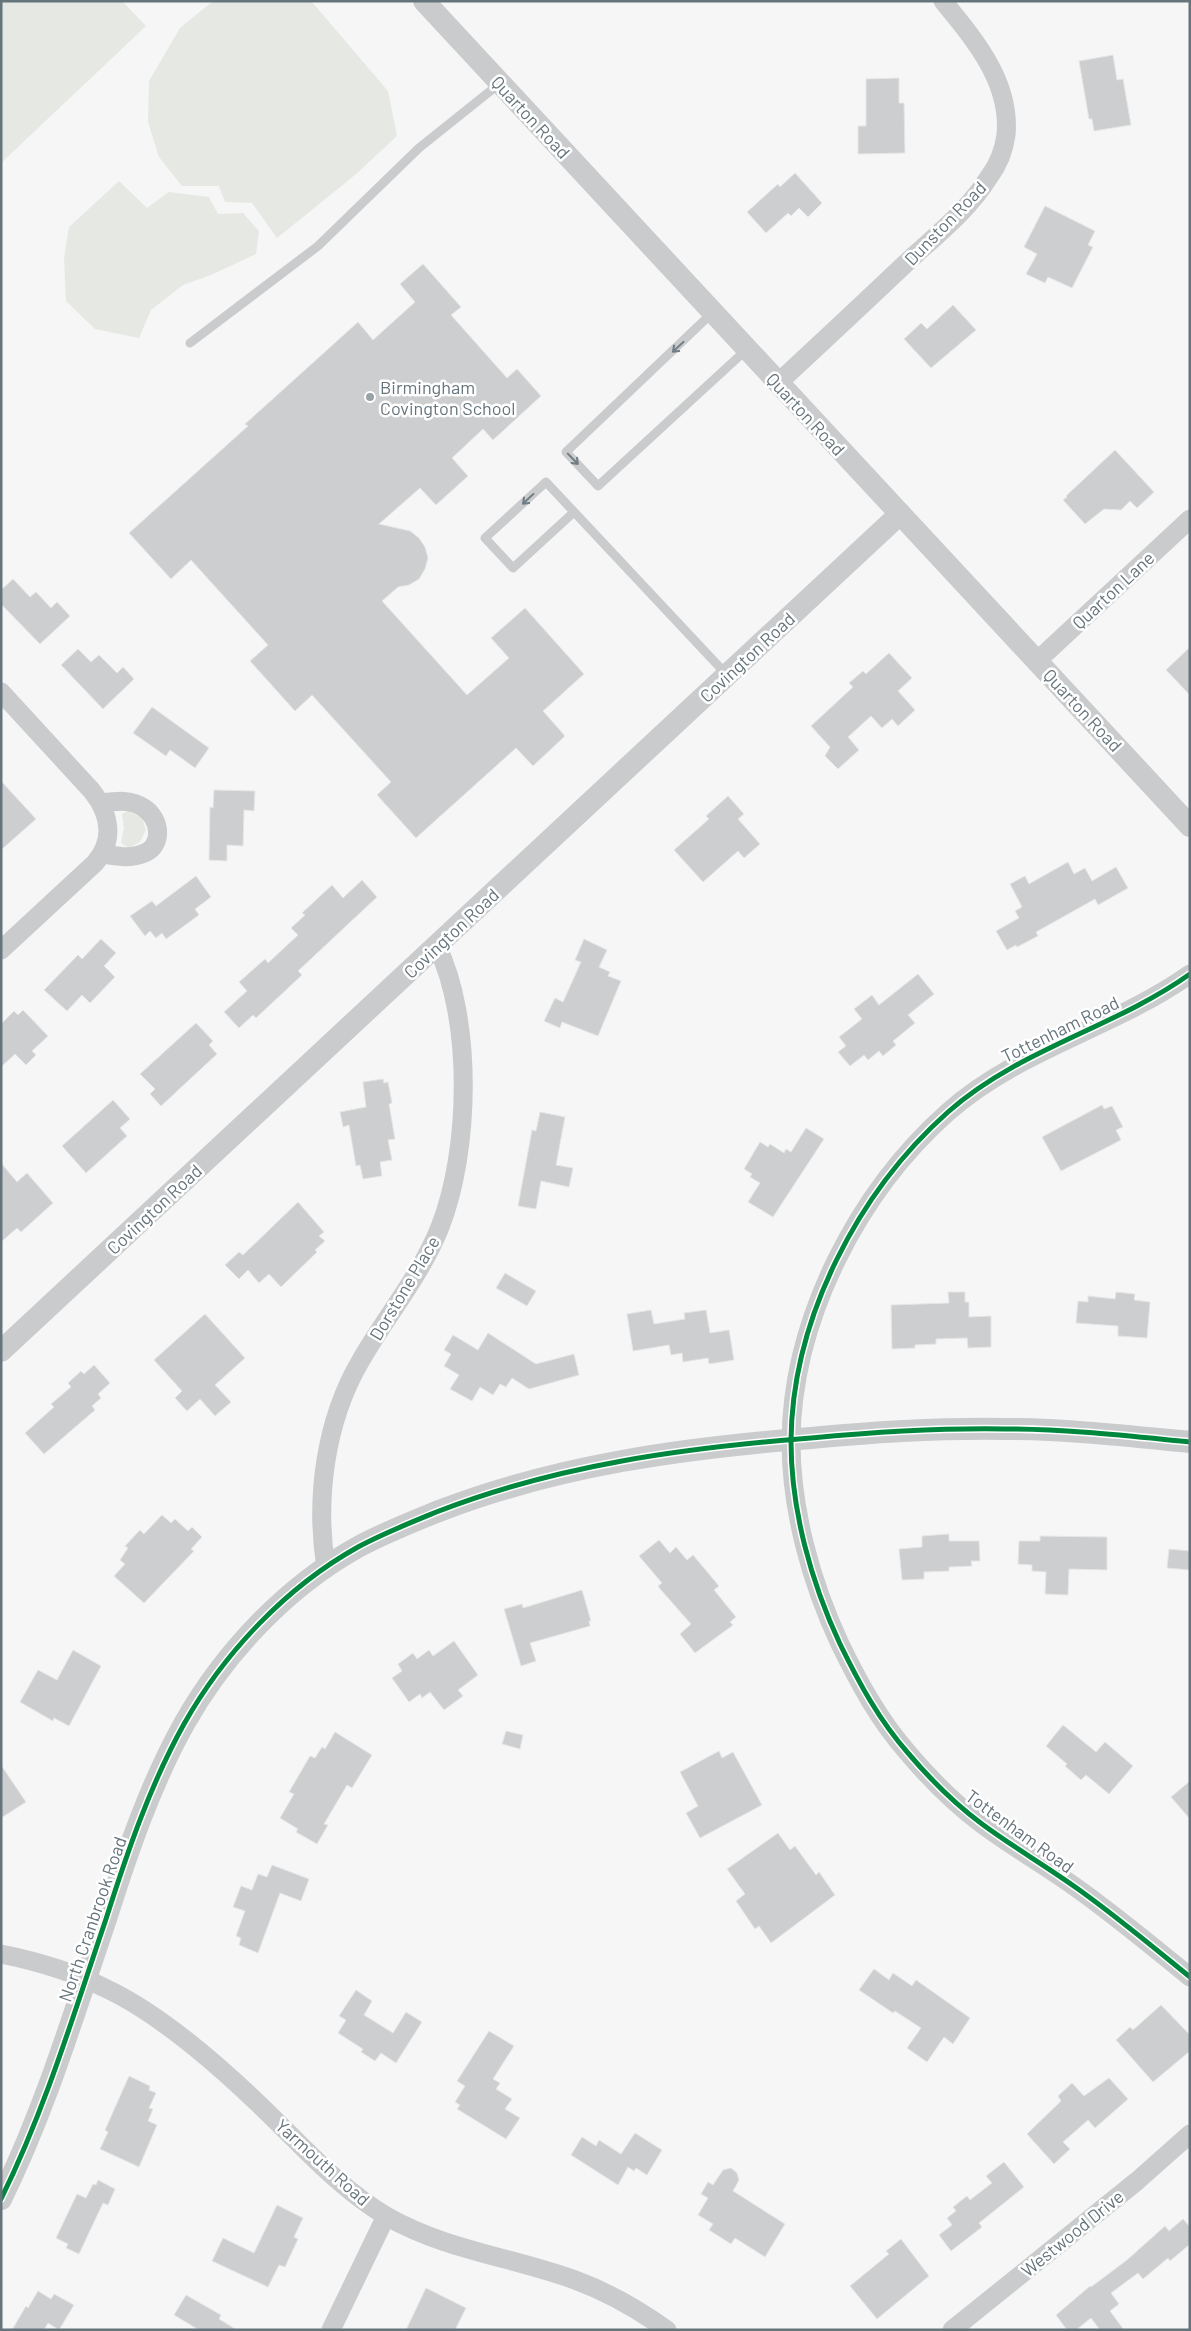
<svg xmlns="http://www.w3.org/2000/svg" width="1191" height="2331" font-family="Barlow,sans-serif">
<rect width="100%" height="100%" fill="#f6f6f6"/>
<g fill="#e5e8e3">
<polygon points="1,1 122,1 146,26 1,163"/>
<polygon points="213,1 312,2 388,91 397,136 355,175 277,238 252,203 225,202 219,186 182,186 159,157 148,122 149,81 180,28"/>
<polygon points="119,181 147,208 169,192 209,197 218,214 243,213 259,231 256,254 211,275 183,285 151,310 139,338 95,329 66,301 64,258 69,227"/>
<polygon points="128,811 142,818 146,830 140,842 129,848 121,843 124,828 122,814"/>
</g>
<g fill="#cdcecf" stroke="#e6e6e6">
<polygon points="1113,55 1117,80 1123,79 1131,125 1094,131 1092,119 1089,119 1079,61"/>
<polygon points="899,78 899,103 904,103 905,153 858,154 858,126 866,126 866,79"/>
<polygon points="795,173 822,203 808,217 799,208 791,216 788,213 766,233 747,212 778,184 780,187"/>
<polygon points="1045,206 1095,231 1088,245 1093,247 1072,288 1048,277 1045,283 1026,274 1037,254 1024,247"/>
<polygon points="423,264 461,307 451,315 507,378 517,369 541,396 493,440 483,429 452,458 468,476 436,505 420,488 379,524 410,531 419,538 425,547 428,558 425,569 419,579 409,585 398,587 382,601 467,695 509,658 491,638 525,608 584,674 543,711 565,736 533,766 516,748 416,838 377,795 391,782 312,695 295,711 250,661 268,645 191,560 171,579 129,533 248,426 245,424 358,322 373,340 415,302 400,284"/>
<polygon points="953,305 976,330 931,368 904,339 921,323 927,329"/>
<polygon points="1115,450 1154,492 1137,508 1130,501 1121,510 1104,509 1085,524 1063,500 1067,497 1066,496"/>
<polygon points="13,579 30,597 36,592 51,608 57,602 70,616 40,644 1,604 1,590"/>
<polygon points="1190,647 1190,695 1166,670"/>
<polygon points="78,649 91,662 99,655 117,673 123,667 134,679 103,709 61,665"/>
<polygon points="889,653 912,678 898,691 915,710 898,726 892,719 882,728 871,716 848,737 859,750 838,769 825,756 830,747 811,726 853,687 849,683 863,671 866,674"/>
<polygon points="152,707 209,748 195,768 170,750 166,756 133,733"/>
<polygon points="1,781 36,819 1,850"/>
<polygon points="214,790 255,791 254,811 244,810 243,846 227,845 227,861 209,860 210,807 213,808"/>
<polygon points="728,796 744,814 738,819 760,844 744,858 738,851 703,882 674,850 709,819 706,816"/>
<polygon points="1068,862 1074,874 1085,868 1092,881 1116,867 1128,888 1098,905 1095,899 1036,932 1038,936 1017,947 1016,945 1007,950 996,931 1019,918 1015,911 1022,907 1010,884 1025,876 1029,884"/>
<polygon points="196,876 211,897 195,909 199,915 166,939 162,933 156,938 150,931 145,936 130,916 152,901 156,906"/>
<polygon points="362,880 377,897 298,971 302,975 256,1018 253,1015 239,1028 224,1012 247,991 239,982 265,959 268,963 298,935 291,928 305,915 302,913 332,885 343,898"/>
<polygon points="101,939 116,953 104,966 115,977 90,1003 82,995 67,1011 44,990 78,955 82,959"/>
<polygon points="584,939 607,950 599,967 610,972 608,976 621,981 598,1036 562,1022 560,1028 544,1021 555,998 563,1002 581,962 575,960"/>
<polygon points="918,974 934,994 908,1015 915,1023 893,1041 896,1045 883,1056 879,1051 868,1060 864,1055 850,1066 838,1052 846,1046 839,1037 862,1019 854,1009 872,995 879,1005"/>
<polygon points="23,1010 48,1036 32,1051 36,1055 26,1065 15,1054 1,1067 1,1024 14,1011 18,1015"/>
<polygon points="196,1023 213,1041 209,1045 217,1054 161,1106 150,1094 155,1089 140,1074"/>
<polygon points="383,1079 384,1083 388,1082 392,1103 389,1104 395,1139 388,1140 392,1160 380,1162 382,1176 363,1179 360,1165 356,1166 349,1125 343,1127 340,1112 366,1107 363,1082"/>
<polygon points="113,1100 130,1119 120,1128 127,1136 86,1173 62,1146"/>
<polygon points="1102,1105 1104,1109 1112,1106 1123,1127 1116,1130 1121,1140 1061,1171 1042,1137"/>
<polygon points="540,1112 565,1117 556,1165 573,1168 569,1187 541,1181 536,1209 518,1206 532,1130 536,1131"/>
<polygon points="806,1128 824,1139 773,1217 748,1202 760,1183 750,1177 752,1174 744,1169 760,1142 768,1147 770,1144 784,1153 786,1149 791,1152"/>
<polygon points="1,1163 17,1182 27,1173 53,1203 21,1232 17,1228 1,1242"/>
<polygon points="298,1202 324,1232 319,1236 325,1241 315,1250 317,1252 281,1287 269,1274 259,1283 248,1270 239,1279 225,1265 239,1252 243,1255"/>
<polygon points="505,1273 536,1291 527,1306 496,1288"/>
<polygon points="948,1292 965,1292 965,1302 969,1302 969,1317 991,1316 991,1347 968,1348 967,1338 936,1339 936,1344 915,1345 915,1348 892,1349 891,1305 949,1303"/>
<polygon points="1116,1292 1135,1294 1134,1300 1150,1302 1147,1338 1118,1336 1118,1326 1076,1323 1078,1301 1088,1302 1088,1296 1115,1299"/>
<polygon points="651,1310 654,1324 685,1319 684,1313 706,1310 710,1333 729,1330 734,1360 709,1364 708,1358 683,1362 682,1353 671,1355 669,1345 633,1351 627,1314"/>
<polygon points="205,1314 245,1358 215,1385 231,1402 215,1416 200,1399 187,1411 175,1398 182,1391 154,1360"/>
<polygon points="488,1333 536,1364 574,1354 579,1375 529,1389 512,1378 506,1387 500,1384 493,1395 480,1387 472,1401 450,1389 459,1375 444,1366 451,1354 444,1350 453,1335 478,1350"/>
<polygon points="94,1365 110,1383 98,1394 101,1398 92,1406 95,1410 44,1454 25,1433 54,1407 51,1404 71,1387 68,1383 81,1371 84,1374"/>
<polygon points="162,1515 171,1523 175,1519 188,1531 192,1527 202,1537 191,1549 194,1551 144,1603 114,1576 125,1564 120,1560 128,1548 125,1546 140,1530 144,1534"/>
<polygon points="949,1534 949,1541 979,1541 980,1561 971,1561 972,1566 949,1567 949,1571 924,1572 924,1579 902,1580 899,1549 922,1547 922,1536"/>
<polygon points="1040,1536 1107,1537 1107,1570 1069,1569 1068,1595 1045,1594 1046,1572 1032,1571 1032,1565 1018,1564 1019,1541 1040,1541"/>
<polygon points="659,1540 670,1553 676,1547 687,1560 693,1555 719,1586 714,1590 736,1617 730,1622 733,1625 695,1653 680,1634 691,1624 661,1590 658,1586 662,1583 639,1556"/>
<polygon points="1169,1549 1190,1551 1190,1570 1167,1568"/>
<polygon points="582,1590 591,1621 589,1621 590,1626 530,1643 536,1661 521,1666 504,1609 522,1604 523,1608"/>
<polygon points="454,1641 478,1675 458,1690 463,1696 444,1710 430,1692 422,1698 420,1694 409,1702 392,1678 402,1671 398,1664 413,1653 417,1659 429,1650 433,1656"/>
<polygon points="73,1650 101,1666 69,1726 54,1718 53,1721 20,1702 38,1670 57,1680"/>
<polygon points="1063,1725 1096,1752 1105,1742 1133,1766 1109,1794 1086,1775 1081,1780 1065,1766 1067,1764 1046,1746"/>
<polygon points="506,1731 523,1735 520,1749 502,1744"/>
<polygon points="335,1732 372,1755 352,1788 347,1785 324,1824 328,1825 317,1844 296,1832 298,1829 280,1818 294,1794 289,1792 310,1756 315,1758 322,1747 325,1749"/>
<polygon points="719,1751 722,1758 733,1752 762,1805 700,1838 686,1813 698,1806 680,1772"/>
<polygon points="1,1765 26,1802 1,1818"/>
<polygon points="1190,1781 1190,1819 1171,1797"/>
<polygon points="778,1833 790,1850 795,1846 816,1875 819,1872 835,1895 771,1943 759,1926 755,1929 736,1901 745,1894 727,1869"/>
<polygon points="272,1865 309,1879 301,1901 280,1893 258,1953 239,1945 241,1938 236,1936 245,1911 233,1907 241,1886 252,1890 258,1874 267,1877"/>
<polygon points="874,1969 889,1980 893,1973 912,1986 916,1980 970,2018 953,2044 944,2037 927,2062 907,2048 921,2028 895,2011 893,2013 859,1990"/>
<polygon points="356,1990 372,2001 364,2015 393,2033 406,2012 422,2022 396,2063 381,2053 375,2061 361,2052 363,2049 338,2033 346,2020 339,2016"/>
<polygon points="1161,2005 1190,2035 1190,2051 1153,2082 1116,2040 1130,2027 1133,2030"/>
<polygon points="489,2031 514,2046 493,2079 500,2083 496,2089 512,2099 505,2109 520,2118 506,2139 457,2109 460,2105 455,2102 465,2086 457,2081"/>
<polygon points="129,2076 150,2086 149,2090 156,2093 149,2108 153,2109 148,2121 157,2125 139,2167 100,2149 108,2132 105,2130"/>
<polygon points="1109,2078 1128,2099 1095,2128 1088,2120 1063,2142 1070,2149 1054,2164 1027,2134 1061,2101 1058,2096 1072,2083 1084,2096"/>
<polygon points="635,2133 662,2150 647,2175 636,2168 634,2171 628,2167 618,2185 571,2155 582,2137 596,2146 599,2140 621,2154"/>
<polygon points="1004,2162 1024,2187 979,2223 982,2227 951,2251 939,2235 952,2225 947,2218 956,2211 953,2207 967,2196 970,2200 992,2183 986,2176"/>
<polygon points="731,2168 737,2173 739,2180 733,2191 785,2224 765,2257 735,2238 731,2244 709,2230 713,2224 698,2215 708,2198 701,2194 708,2182 713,2185 723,2170"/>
<polygon points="98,2180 115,2189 108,2205 103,2203 79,2254 66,2248 68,2244 56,2238 77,2194 86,2198 93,2184 96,2185"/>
<polygon points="277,2205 303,2218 294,2237 298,2239 285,2267 279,2265 268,2287 212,2261 223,2238 254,2253"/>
<polygon points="1183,2219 1190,2227 1190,2244 1170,2261 1168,2258 1143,2279 1138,2273 1111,2293 1119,2304 1110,2311 1124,2330 1100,2330 1091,2318 1076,2330 1067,2330 1056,2315 1090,2286 1091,2287 1127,2260 1165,2226 1169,2231"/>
<polygon points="901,2239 929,2276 877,2319 850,2286 889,2254 886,2251"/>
<polygon points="426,2288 466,2308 455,2330 406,2330"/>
<polygon points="38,2291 51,2299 54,2294 74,2305 59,2330 48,2323 44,2330 12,2330 26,2306 28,2308"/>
<polygon points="186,2295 221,2315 219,2319 237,2330 199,2330 174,2315"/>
</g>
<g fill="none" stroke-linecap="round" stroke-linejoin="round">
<g stroke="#c9cbcc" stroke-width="9">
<polyline points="712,313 566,452 598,486 746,350"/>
<polyline points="190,343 318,246 419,148 499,84"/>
<polyline points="574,512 513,568 485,538 546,482 727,675"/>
</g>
<g stroke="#c9cbcc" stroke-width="19">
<path d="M778 383C820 344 863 304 905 264 934 237 968 211 989 177 998 165 1004 150 1006 135 1011 82 974 39 943 1"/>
<polyline points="1037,661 1190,519"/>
<path d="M1 692 92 791C110 814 115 840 95 863L1 950"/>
<path d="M102 803C116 801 131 799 144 808 161 819 164 847 142 854 129 859 116 856 103 854"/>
<path d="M1190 974C1114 1028 1019 1049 948 1112 858 1192 792 1319 791 1441 791 1510 811 1582 840 1644 859 1683 879 1720 908 1753 930 1779 955 1804 982 1824 1013 1847 1046 1866 1078 1889 1116 1916 1153 1947 1190 1977"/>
<path d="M326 1568C315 1499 325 1421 361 1360 387 1315 421 1275 440 1227 470 1151 473 1020 437 946"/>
<path d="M1 1954C36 1961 73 1972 105 1988 161 2014 224 2070 269 2114 306 2150 342 2190 386 2216 445 2250 512 2257 575 2280 608 2292 639 2310 667 2330"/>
<polyline points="331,2330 386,2216"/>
<polyline points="952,2330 1137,2181 1190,2134"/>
</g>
<g stroke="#c9cbcc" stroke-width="22">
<polyline points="424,1 1190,826"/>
<polyline points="1,1351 900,514"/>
<path d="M1 2199C45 2110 74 2013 106 1919 127 1853 150 1785 184 1724 224 1653 286 1587 358 1547 384 1533 412 1522 439 1511 558 1465 684 1448 811 1438 875 1432 940 1428 1004 1429 1066 1429 1128 1436 1190 1442"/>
</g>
<defs>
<g id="cycleway">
<path d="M1190 974C1114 1028 1019 1049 948 1112 858 1192 792 1319 791 1441 791 1510 811 1582 840 1644 859 1683 879 1720 908 1753 930 1779 955 1804 982 1824 1013 1847 1046 1866 1078 1889 1116 1916 1153 1947 1190 1977"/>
<path d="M1 2199C45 2110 74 2013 106 1919 127 1853 150 1785 184 1724 224 1653 286 1587 358 1547 384 1533 412 1522 439 1511 558 1465 684 1448 811 1438 875 1432 940 1428 1004 1429 1066 1429 1128 1436 1190 1442"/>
</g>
</defs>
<use href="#cycleway" stroke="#fff" stroke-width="8"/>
<use href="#cycleway" stroke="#00873e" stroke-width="5"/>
</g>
<defs><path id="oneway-shaft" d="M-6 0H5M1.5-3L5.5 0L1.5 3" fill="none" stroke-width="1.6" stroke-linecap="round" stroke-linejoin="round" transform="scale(1.25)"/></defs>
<g stroke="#707d84">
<use href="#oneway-shaft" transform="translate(678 347) rotate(137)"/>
<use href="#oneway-shaft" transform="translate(573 459) rotate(46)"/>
<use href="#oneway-shaft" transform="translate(528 499) rotate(137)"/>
</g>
<circle fill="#98a2a7" stroke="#fff" stroke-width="2" cx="370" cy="397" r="5"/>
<g text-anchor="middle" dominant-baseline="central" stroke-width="5" stroke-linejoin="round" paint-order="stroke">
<g font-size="18" fill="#66747c" stroke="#fff">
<text transform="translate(531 117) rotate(47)">Quarton Road</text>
<text transform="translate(945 223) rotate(-46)">Dunston Road</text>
<text transform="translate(806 414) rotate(47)">Quarton Road</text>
<text transform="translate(1113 590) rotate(-43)">Quarton Lane</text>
<text transform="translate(747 657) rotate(-43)">Covington Road</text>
<text transform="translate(1083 710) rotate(47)">Quarton Road</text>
<text transform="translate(451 933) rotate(-43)">Covington Road</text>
<text transform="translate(1060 1029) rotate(-26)">Tottenham Road</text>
<text transform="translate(154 1209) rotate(-43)">Covington Road</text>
<text transform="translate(404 1288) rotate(-59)">Dorstone Place</text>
<text transform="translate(1020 1831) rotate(36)">Tottenham Road</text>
<text transform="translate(92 1919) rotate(-71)">North Cranbrook Road</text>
<text transform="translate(323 2162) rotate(42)">Yarmouth Road</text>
<text transform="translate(1072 2233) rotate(-39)">Westwood Drive</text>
</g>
<g font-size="18" fill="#66747c" stroke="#fff" text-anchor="start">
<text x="380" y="387">Birmingham<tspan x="380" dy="21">Covington School</tspan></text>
</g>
</g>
<rect width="1191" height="2331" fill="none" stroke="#66747c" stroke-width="5"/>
</svg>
